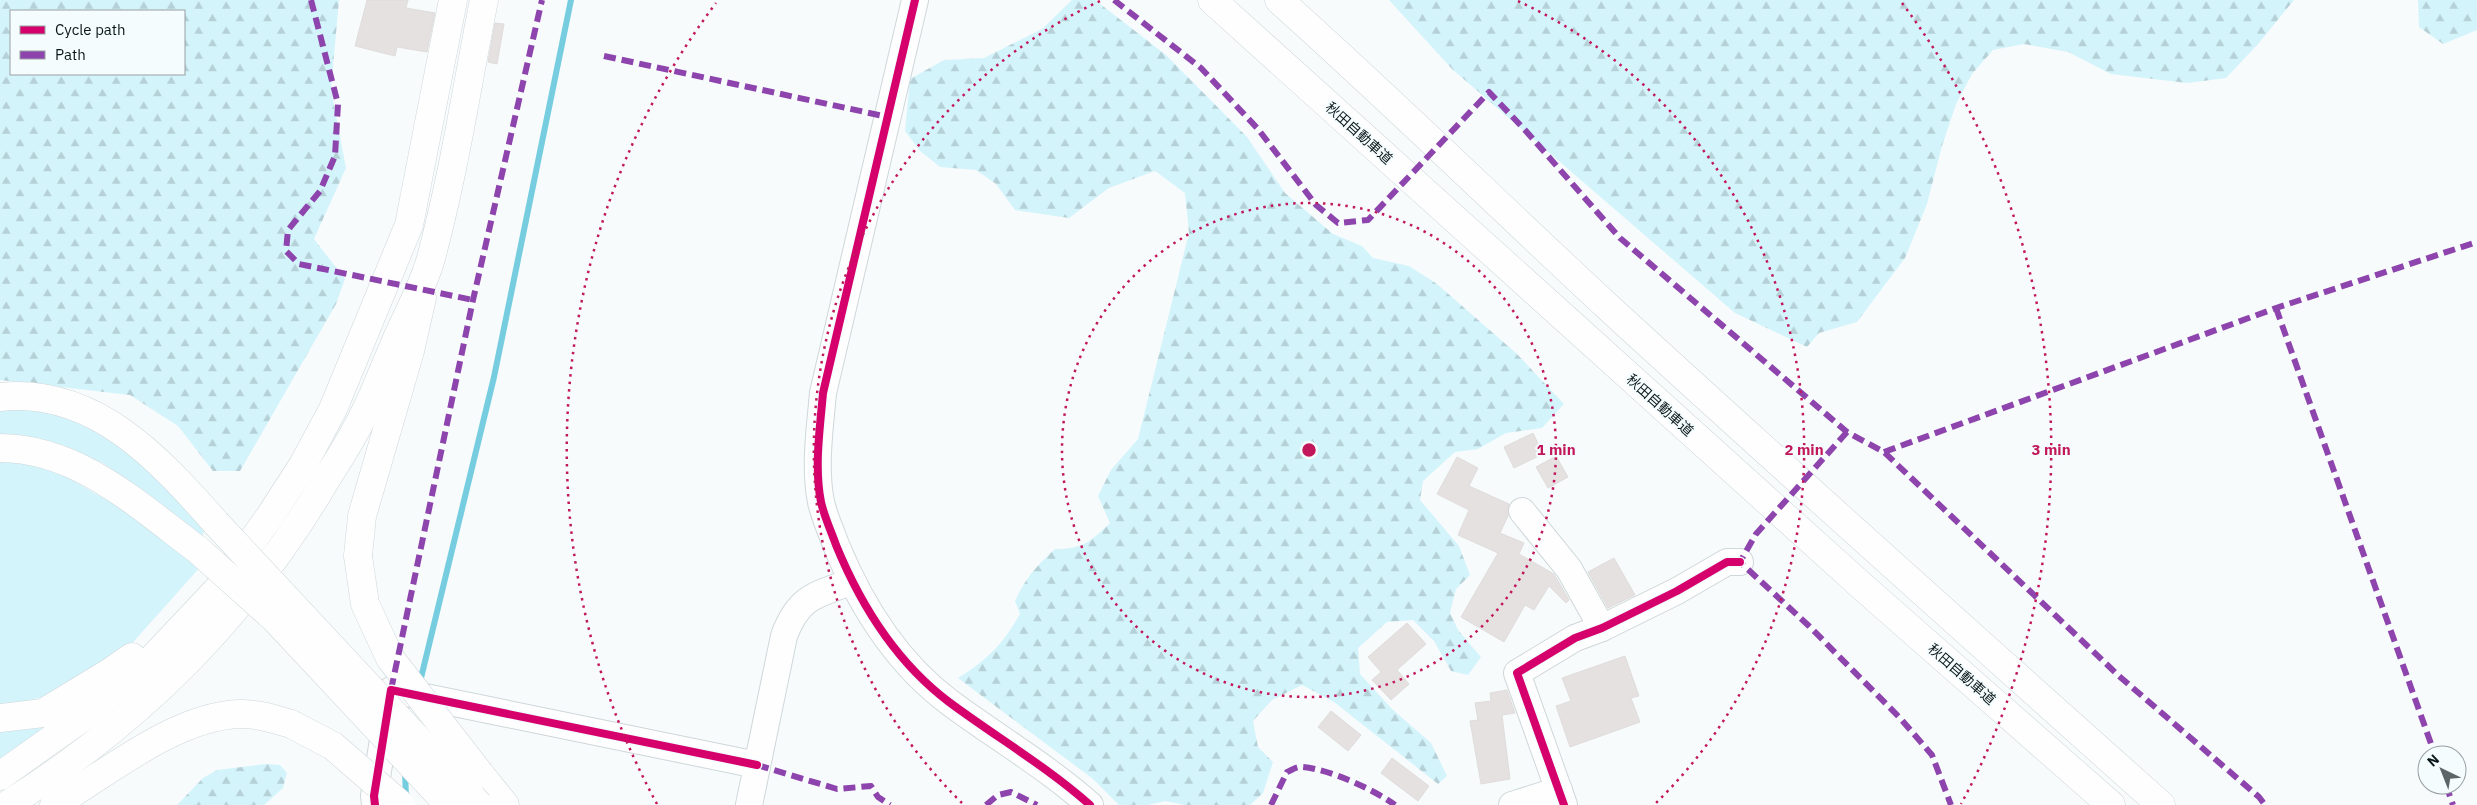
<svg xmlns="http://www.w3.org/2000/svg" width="2477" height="805" font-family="'IBM Plex Sans','Noto Sans JP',sans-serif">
<defs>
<pattern id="forest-firs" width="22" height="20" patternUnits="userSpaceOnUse" patternTransform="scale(1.25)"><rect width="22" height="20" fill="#d4f4fc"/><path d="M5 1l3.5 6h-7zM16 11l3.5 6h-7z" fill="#b5d0d7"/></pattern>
</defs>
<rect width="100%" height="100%" fill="#f7fbfc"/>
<g fill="#d4f4fc">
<polygon points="0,406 66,414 134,456 208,524 202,536 103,463 14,435 0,436"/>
<polygon points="0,460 24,460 65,476 146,523 202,565 127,649 62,692 0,708"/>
<polygon points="69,714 0,759 0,729"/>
</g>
<g fill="url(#forest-firs)" fill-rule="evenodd">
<path d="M0 0H339L331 89 346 168 314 239 345 279 336 304 240 471H213L178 426 130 395 0 380ZM11 11H184V74H11Z"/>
<path d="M1072 0H1095L1166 55 1247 137 1285 193 1333 234 1362 246 1373 258 1409 266 1437 284 1517 354 1564 404 1542 428 1506 433 1478 449 1455 452 1423 481 1420 500 1459 546 1470 575 1456 589 1450 613 1458 630 1481 657 1468 675 1451 671 1434 641 1413 620 1387 622 1358 648 1360 674 1392 709 1431 743 1447 776 1438 784 1334 702 1302 685 1272 700 1253 721 1258 747 1273 762 1263 793 1250 805H1185L1165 801 1148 805H1119L1093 779 958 678C988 659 1002 645 1020 614L1015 601C1027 576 1035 568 1055 549 1083 549 1090 542 1110 523L1098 496 1111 470 1138 439 1189 233 1185 193 1155 171 1109 188 1069 218 1015 210 996 184 976 170 940 167 920 151 905 131 910 79 944 60 984 58 1042 29Z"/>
<polygon points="1389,0 2294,0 2259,43 2226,78 2187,83 2111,74 2068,52 2024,44 1993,50 1972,74 1956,104 1942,146 1927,204 1905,258 1857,322 1819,333 1807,347 1735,313 1452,69"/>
<polygon points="2418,0 2477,0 2477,30 2443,44 2419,27"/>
<polygon points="265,764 280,765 287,773 283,788 264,805 177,805 203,778 217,770"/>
</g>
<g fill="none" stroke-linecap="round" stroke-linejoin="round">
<g stroke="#76cddf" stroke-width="6">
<polyline points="420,682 494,377 571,0"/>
<polyline points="405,771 406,798"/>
</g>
</g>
<g fill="#e5e1e1" stroke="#e0dcdc">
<polygon points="367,0 408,0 406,8 435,13 427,52 397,47 395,56 355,46"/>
<polygon points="495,23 504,24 497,64 488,62"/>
<polygon points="1533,433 1543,454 1514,468 1504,447"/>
<polygon points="1556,456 1568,477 1548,488 1536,467"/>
<polygon points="1457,457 1478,468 1469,486 1509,504 1508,516 1500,533 1524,543 1519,554 1554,574 1569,600 1566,603 1549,586 1534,610 1525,605 1504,642 1461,617 1498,553 1458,535 1469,510 1437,494"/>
<polygon points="1614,558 1635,595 1608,608 1588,572"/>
<polygon points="1407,623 1426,644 1397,670 1409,684 1391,700 1372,680 1381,672 1368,657"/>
<polygon points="1625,656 1639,696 1631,698 1640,722 1570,747 1556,706 1571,701 1562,678"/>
<polygon points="1507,690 1515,713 1502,715 1510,779 1481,784 1470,721 1478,720 1475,703 1491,701 1490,693"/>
<polygon points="1331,711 1361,735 1348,751 1318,727"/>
<polygon points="1392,758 1429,786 1418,801 1381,773"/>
</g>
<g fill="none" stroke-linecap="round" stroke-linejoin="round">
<defs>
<g id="minor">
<path d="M915 0 823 393C820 428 814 467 821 502 824 516 831 531 836 545 861 606 896 662 949 702 996 737 1046 766 1090 805"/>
<polyline points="1522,511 1569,569 1602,628"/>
<polyline points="375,805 374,796 391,690 757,765"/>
<path d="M749 805 784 636C798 598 814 595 851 582"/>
<polyline points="1512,805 1559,790"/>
<polyline points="1564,805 1517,673 1575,638 1602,628 1677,591 1727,562 1740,562"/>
</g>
<g id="major">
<path d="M0 397C95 387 159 459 216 523"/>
<polyline points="358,556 362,516 410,351 422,298"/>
<polyline points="480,774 505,805"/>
<path d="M54 805C107 773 175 717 238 714 256 713 274 719 291 724"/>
</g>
<g id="highway">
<polyline points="1212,0 1864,588 2111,805"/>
<path d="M1279 0C1391 100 1498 205 1608 307 1791 475 1976 640 2161 805"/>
<path d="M0 448C78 448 139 506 198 550"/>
<polyline points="0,718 43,713 109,673 132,657"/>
<polyline points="0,776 93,710 151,660 218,589 270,516 303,465 333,409 409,225 453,0"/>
<path d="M7 805C143 719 245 617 327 478 341 456 355 434 366 410 376 390 384 368 393 348 405 318 423 288 431 258 454 173 467 86 484 0"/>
</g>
</defs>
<use href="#minor" stroke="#ced7d9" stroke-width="28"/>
<use href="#major" stroke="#ced7d9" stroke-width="29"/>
<use href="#highway" stroke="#ced7d9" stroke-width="29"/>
<use href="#minor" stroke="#fefeff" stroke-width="26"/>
<use href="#major" stroke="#fefeff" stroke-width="28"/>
<use href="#highway" stroke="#fefeff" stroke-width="28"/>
<defs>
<g id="major-bridge">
<polyline points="216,523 479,805"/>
<polyline points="358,556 365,604 390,658 480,774"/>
<polyline points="291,724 333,746 401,805"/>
</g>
<polyline id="highway-bridge" points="198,550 275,619 449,805"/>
</defs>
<use href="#major-bridge" stroke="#ced7d9" stroke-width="29" stroke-linecap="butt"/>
<use href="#highway-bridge" stroke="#ced7d9" stroke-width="29" stroke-linecap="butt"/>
<use href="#major-bridge" stroke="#fefeff" stroke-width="28"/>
<use href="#highway-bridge" stroke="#fefeff" stroke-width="28"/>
<g stroke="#8e44ad" stroke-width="6" stroke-dasharray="12 6" stroke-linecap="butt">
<polyline points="311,0 338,104 335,156 320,191 288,230 286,251 299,264 473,300"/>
<polyline points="1114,0 1201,68 1258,129 1316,205 1338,223 1368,220 1489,92 1525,130 1620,238 1847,432 1884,452 2119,676 2259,797 2265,805"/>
<polyline points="604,56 888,117"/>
<polyline points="2276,308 2435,755"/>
<polyline points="1847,432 1756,534 1740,562 1809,626 1900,718 1932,755 1951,805"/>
<polyline points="1884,452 2276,308 2477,242"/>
<polyline points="391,690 473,300 542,0"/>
<polyline points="757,765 837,789 871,786 878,797 890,805"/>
<polyline points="2446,785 2453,805"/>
<polyline points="986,805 998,795 1011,792 1037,805"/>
<path d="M1271 805 1287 772C1292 770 1297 766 1302 767 1329 769 1373 789 1395 805"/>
</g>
<defs>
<g id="cycleway">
<path d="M915 0 823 393C820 428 814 467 821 502 824 516 831 531 836 545 861 606 896 662 949 702 996 737 1046 766 1090 805"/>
<polyline points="375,805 374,796 391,690 757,765"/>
<polyline points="1564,805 1517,673 1575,638 1602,628 1677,591 1727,562 1740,562"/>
</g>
</defs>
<use href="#cycleway" stroke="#f5fcfe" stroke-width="11"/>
<use href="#cycleway" stroke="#d6006c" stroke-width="8"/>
</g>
<g fill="none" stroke="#c2185b" stroke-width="2.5" stroke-dasharray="2.5 5">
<circle cx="1309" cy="450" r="247"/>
<path d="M962 803A495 495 0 0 1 1100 1M1518 1A495 495 0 0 1 1656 803"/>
<path d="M657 804A742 742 0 0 1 716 3M1902 3A742 742 0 0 1 1961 804"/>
</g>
<g text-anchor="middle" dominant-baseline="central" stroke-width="4" stroke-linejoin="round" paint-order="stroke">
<g font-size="14" fill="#091619" stroke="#f5fcfe">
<text transform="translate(1359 133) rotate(42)">秋田自動車道</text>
<text transform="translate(1660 405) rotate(42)">秋田自動車道</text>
<text transform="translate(1962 674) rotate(41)">秋田自動車道</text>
</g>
</g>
<circle cx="1309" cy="450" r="8" fill="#c2185b" stroke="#f5fcfe" stroke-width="2.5"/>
<g font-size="15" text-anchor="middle" font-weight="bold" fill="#c2185b" stroke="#f5fcfe" stroke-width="4" stroke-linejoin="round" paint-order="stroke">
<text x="1556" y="455">1 min</text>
<text x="1804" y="455">2 min</text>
<text x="2051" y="455">3 min</text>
</g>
<rect x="10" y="10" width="175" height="65" fill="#f5fcfe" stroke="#97a0a2"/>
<rect x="20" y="26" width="25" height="8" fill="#d6006c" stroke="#97a0a2"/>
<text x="55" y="35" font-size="15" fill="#091619">Cycle path</text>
<rect x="20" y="51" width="25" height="8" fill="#8e44ad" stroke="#97a0a2"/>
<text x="55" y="60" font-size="15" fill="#091619">Path</text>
<g transform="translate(2442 770) rotate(317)"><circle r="24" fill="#f5fcfe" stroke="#97a0a2"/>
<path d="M0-4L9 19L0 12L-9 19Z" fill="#5c6668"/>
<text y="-8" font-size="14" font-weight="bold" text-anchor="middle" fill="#091619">N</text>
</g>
</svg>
